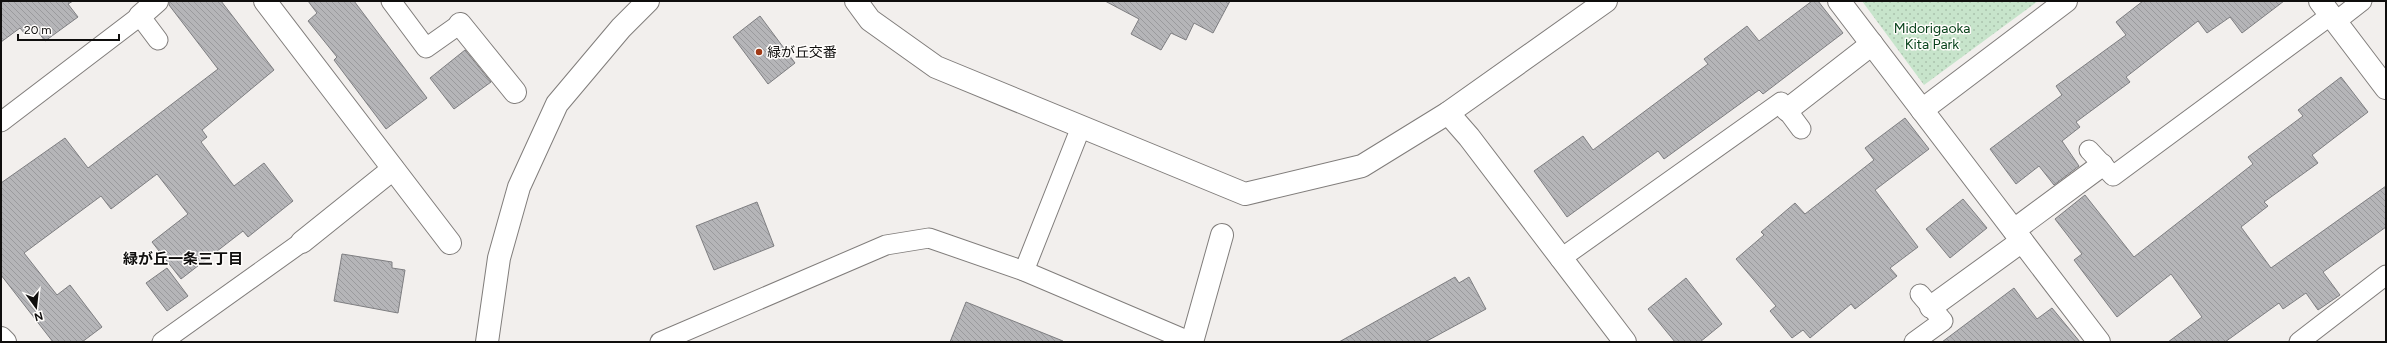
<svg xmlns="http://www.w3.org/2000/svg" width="2387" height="343" font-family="Figtree,'Noto Sans JP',sans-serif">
<defs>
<pattern id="park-dots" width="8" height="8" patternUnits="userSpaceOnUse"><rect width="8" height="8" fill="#c7e4cb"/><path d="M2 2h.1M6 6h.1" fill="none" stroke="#aac2ad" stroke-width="1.8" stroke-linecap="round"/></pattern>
<pattern id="building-back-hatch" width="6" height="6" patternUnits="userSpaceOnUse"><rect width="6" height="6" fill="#b5b5b8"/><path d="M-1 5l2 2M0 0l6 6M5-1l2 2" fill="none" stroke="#9a9a9d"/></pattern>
</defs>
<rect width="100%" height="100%" fill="#f2efed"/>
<polygon fill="url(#park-dots)" points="1862,1 2038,1 1924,85"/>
<g fill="url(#building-back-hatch)" stroke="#7e7e81">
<polygon points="1,1 73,1 68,4 78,17 45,41 35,28 25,34 20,28 1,42"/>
<polygon points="169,1 221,1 274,70 202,130 207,137 201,142 234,186 264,163 293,201 248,237 243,231 181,279 152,242 188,214 157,174 111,209 101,196 24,253 57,295 70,285 102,327 82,342 53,342 1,275 1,183 65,138 88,168 218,69 169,5"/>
<polygon points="308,1 354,1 427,98 386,129 334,60 337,57 308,21 317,13"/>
<polygon points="1105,1 1230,1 1213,33 1194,23 1186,40 1171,33 1161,50 1131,34 1139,19"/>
<polygon points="1812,1 1818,1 1843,33 1763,94 1759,90 1664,159 1658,151 1567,217 1534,171 1583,136 1593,150 1708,64 1704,59 1747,26 1759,41"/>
<polygon points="2143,1 2284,1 2242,33 2230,17 2207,33 2198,21 2126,77 2130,82 2076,122 2080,127 2062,141 2079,166 2054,185 2039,166 2016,184 1990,149 2062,95 2056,86 2126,35 2116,22"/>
<polygon points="760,16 795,63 768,84 733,37"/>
<polygon points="465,50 491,82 454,109 430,78"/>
<polygon points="2341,77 2368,112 2312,155 2318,163 2264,202 2268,206 2241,227 2271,268 2386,186 2386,227 2323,272 2340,295 2318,310 2306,293 2283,309 2279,303 2225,342 2168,342 2202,317 2171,274 2117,317 2074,260 2082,254 2055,219 2085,195 2134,257 2253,164 2248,157 2303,116 2298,110"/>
<polygon points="1905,118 1929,149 1875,190 1918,247 1890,268 1897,276 1855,309 1851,304 1810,338 1803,330 1792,338 1770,311 1776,306 1736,259 1764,235 1761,232 1795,203 1805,214 1874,160 1865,148"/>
<polygon points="1963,199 1987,228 1950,258 1926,229"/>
<polygon points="757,202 774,246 714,270 696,226"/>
<polygon points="342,254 392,262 392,268 405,270 398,313 334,301"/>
<polygon points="167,268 188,296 167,311 146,283"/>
<polygon points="1455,277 1459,283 1469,277 1486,309 1425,342 1339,342"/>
<polygon points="1686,278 1722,324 1700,342 1675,342 1648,309"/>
<polygon points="2014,288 2037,319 2052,308 2080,342 1942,342"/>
<polygon points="966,302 1063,341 1063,342 950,342"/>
</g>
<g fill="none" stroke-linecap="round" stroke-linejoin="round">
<defs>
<g id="service">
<polyline points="391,1 426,48 460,24"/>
<polyline points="2335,22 2362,1"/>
<polyline points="1,122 140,16 158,40"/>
<polyline points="2089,150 2113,176 2331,15"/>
<polyline points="1560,259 1781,102 1801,129"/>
<polyline points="1024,271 1081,127"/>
<polyline points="162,342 302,242"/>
<polyline points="660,342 886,245 929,238 1024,271 1191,342"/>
<polyline points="1914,342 1943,321 1920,294"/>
<polyline points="2299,342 2386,275"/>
</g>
<g id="pedestrian">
<polyline points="265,1 450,243"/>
<polyline points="1839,1 2099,342"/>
<polyline points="140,16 157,1"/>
<polyline points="460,24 515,92"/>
<polyline points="1787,110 1872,44"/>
<polyline points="1922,110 2066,1"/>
<polyline points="2014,230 2102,165"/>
<polyline points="302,242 393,169"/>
<polyline points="1931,307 2022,241"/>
<polyline points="1192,342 1222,235"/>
</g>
<g id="minor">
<polyline points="856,1 870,20 936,67 1245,194 1362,166 1448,113 1606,1"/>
<polyline points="2320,1 2386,88"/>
<polyline points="1448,113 1469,137 1625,342"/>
<polyline points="1,338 5,342"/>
</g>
<polyline id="tertiary" points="487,342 499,258 519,187 557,104 621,28 648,1"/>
</defs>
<use href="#service" stroke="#807d7b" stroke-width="21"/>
<use href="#pedestrian" stroke="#807d7b" stroke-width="24"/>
<use href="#minor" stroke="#807d7b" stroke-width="24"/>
<use href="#tertiary" stroke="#807d7b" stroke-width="24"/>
<use href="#service" stroke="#fff" stroke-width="19"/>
<use href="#pedestrian" stroke="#fff" stroke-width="22"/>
<use href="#minor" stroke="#fff" stroke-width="22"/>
<use href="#tertiary" stroke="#fff" stroke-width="22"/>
</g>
<circle fill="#a03915" stroke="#fffdfb" stroke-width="1.5" cx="759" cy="52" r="4"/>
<g text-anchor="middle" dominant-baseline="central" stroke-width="3" stroke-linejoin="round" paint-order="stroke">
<g font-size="14" fill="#0a441d" stroke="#fffdfb">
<text x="1932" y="28">Midorigaoka<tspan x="1932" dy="16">Kita Park</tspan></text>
</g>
<g font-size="14" fill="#0f0e0d" stroke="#fffdfb" text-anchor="start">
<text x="767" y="52">緑が丘交番</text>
</g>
<g font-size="15" font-weight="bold" fill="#0f0e0d" stroke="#fffdfb">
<text x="183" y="259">緑が丘一条三丁目</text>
</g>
</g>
<rect width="2387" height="343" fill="none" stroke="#0f0e0d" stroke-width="4"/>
<g transform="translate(36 307) rotate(165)" stroke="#fffdfb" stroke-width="3" paint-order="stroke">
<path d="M0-3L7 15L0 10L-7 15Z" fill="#0f0e0d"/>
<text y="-6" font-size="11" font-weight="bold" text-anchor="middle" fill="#0f0e0d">N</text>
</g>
<path d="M18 34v6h101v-6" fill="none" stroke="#0f0e0d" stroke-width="2"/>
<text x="24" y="34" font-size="12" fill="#0f0e0d" stroke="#fffdfb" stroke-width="3" paint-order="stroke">20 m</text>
</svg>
